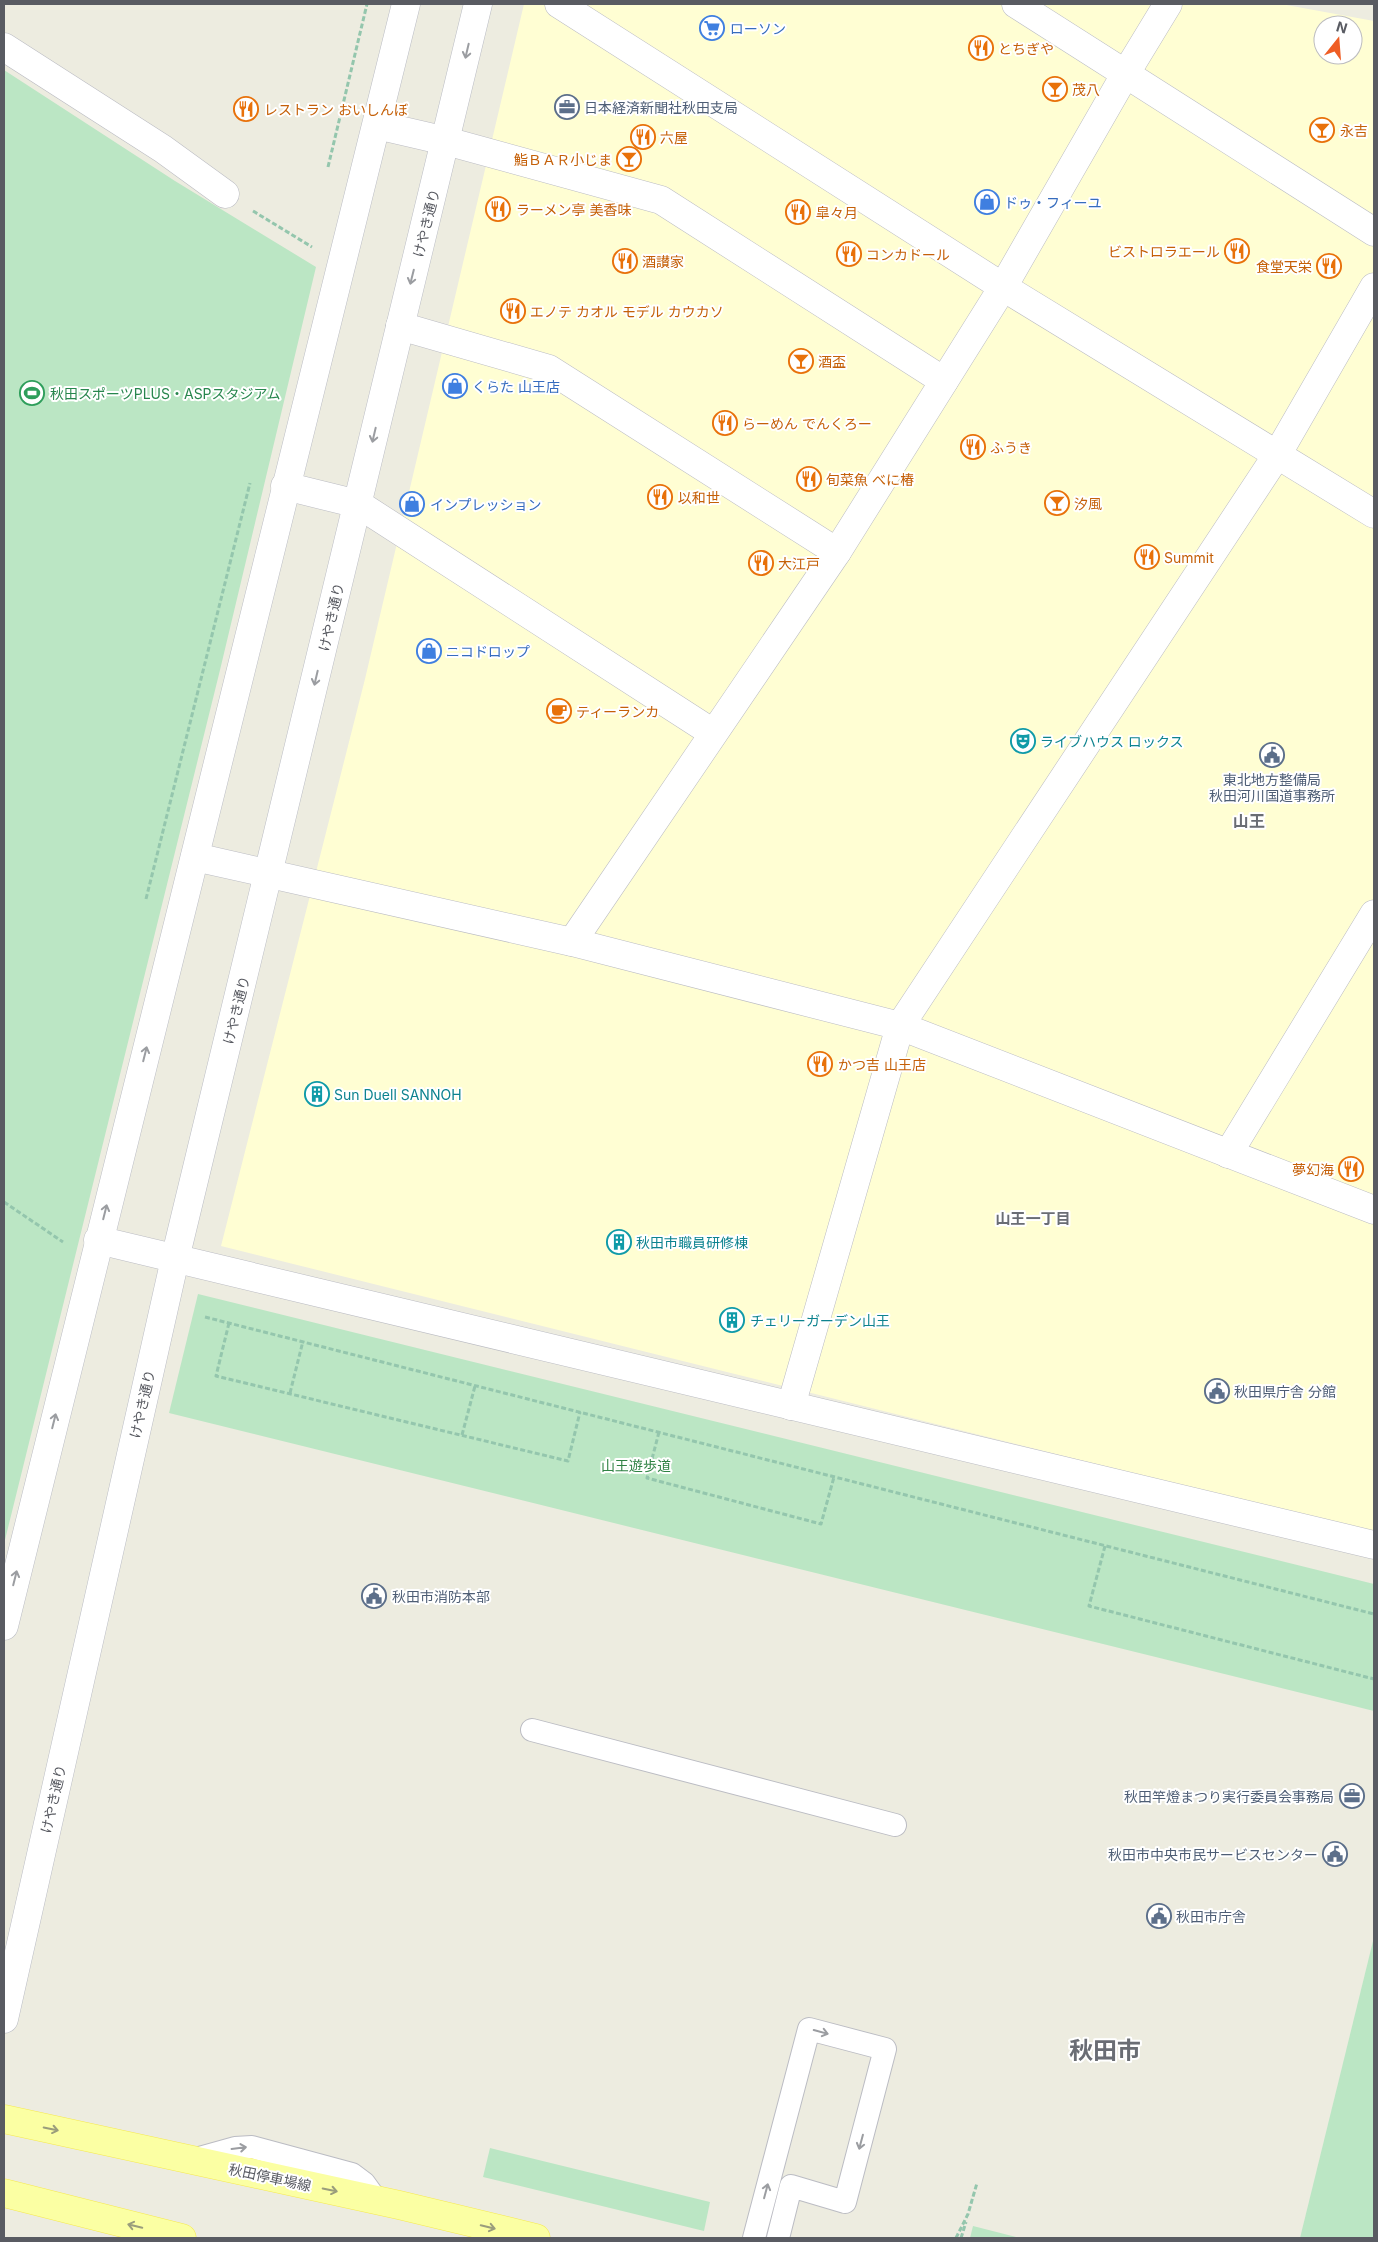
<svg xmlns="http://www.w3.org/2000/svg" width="1378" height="2242" font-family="Inter,'Noto Sans JP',sans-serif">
<rect width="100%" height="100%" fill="#edece0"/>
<path fill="#fffed3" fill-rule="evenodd" d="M524 4H1281L1374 21V1533L221 1246 365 679ZM1323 25H1353V55H1323Z"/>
<g fill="#bbe6c4">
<polygon points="4,70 175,181 316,267 220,670 4,1544"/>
<polygon points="198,1294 1374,1584 1374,1711 169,1413"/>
<polygon points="1374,1937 1374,2238 1300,2238"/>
<polygon points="490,2148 710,2202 704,2231 483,2177"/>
<polygon points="973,2226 1020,2238 970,2238"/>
</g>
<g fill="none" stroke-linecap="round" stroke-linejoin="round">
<defs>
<g id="lane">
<polyline points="532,1730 895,1825"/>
<polyline points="192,2160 235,2148 252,2147 352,2174 364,2183 377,2201"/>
<polyline points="754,2238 809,2029 885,2049 845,2202 791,2186 778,2238"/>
</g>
<g id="street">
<polyline points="559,4 1003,287 1374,514"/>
<polyline points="4,47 163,149 225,194"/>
<polyline points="377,125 446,141 661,200 944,381"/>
<polyline points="400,326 549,369 837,552"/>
<polyline points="285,486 358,504 713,733"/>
<polyline points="195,857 572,942 900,1026 1374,1210"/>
<polyline points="572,942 837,552 1003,287 1126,73 1168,4"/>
<polyline points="1228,1154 1374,914"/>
<polyline points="98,1240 1374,1545"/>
<polyline points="791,1406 900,1026 1277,455 1374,287"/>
</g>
<g id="secondary">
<polyline points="1016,4 1374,232"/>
<polyline points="4,1626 406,4"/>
<polyline points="4,2019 175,1259 478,4"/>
</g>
<g id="primary">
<polyline points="4,2119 399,2205 536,2238"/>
<polyline points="4,2193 182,2238"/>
</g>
</defs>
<use href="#lane" stroke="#bbbcc3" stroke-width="24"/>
<use href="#street" stroke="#bbbcc3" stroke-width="29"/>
<use href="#secondary" stroke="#bbbdc5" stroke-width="29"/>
<use href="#primary" stroke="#f6e950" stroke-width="29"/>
<g stroke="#94c6ad" stroke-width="3" stroke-dasharray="5 2.5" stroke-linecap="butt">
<polyline points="328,167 367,4"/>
<polyline points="253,211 312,247"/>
<polyline points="146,899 250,483"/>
<polyline points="4,1202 63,1242"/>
<polyline points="205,1317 1374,1614"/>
<polyline points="229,1323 216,1376 568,1461 580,1412"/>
<polyline points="290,1393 303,1341"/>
<polyline points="659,1432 647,1478 821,1524 834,1477"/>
<polyline points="462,1435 475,1386"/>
<polyline points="1105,1546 1089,1606 1374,1679"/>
<polyline points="956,2238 968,2214 977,2183"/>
<polyline points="961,2238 966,2222"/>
<polyline points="1374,2238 1374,2237"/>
</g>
<use href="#lane" stroke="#fff" stroke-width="22"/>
<use href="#street" stroke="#fff" stroke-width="28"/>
<use href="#secondary" stroke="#fff" stroke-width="28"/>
<use href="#primary" stroke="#fbffa3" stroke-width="28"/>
</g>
<defs><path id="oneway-shaft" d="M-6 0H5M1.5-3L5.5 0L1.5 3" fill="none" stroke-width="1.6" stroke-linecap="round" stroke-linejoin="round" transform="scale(1.25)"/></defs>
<g stroke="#9b9da1">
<use href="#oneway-shaft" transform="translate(467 51) rotate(103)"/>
<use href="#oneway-shaft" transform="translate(412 277) rotate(104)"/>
<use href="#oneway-shaft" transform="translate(374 435) rotate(103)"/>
<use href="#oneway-shaft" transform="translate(316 678) rotate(103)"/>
<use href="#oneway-shaft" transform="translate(145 1054) rotate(-76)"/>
<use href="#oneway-shaft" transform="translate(105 1212) rotate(-76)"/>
<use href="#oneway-shaft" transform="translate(54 1421) rotate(-76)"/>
<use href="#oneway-shaft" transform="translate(15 1578) rotate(-76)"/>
<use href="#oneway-shaft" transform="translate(821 2032) rotate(15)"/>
<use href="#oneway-shaft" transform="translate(861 2142) rotate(105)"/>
<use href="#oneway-shaft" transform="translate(239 2148) rotate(-7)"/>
<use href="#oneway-shaft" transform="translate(766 2191) rotate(-75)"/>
</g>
<g stroke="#9a9d7c">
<use href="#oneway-shaft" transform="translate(51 2129) rotate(12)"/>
<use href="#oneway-shaft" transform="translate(330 2190) rotate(12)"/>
<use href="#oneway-shaft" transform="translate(135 2226) rotate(-166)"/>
<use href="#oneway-shaft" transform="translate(488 2227) rotate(14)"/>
</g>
<defs>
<symbol id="supermarket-ring" viewBox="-11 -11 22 22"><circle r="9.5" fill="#fff" stroke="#3f7fe0" stroke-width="1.5"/><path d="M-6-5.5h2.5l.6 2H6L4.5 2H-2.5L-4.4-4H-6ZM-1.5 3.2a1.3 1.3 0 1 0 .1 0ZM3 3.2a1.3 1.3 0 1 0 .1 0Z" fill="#3f7fe0"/></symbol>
<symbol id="restaurant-ring" viewBox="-11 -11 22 22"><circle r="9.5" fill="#fff" stroke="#e8710a" stroke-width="1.5"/><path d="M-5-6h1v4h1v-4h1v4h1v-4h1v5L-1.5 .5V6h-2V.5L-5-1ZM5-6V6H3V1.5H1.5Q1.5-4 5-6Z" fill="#e8710a"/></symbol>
<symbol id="bar-ring" viewBox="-11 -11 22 22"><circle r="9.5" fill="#fff" stroke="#e8710a" stroke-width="1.5"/><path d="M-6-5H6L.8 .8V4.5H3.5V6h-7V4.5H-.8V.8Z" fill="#e8710a"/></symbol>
<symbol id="office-ring" viewBox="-11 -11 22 22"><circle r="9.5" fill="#fff" stroke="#5c6f8a" stroke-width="1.5"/><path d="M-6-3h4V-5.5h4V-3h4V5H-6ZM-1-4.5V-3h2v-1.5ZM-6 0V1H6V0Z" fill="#5c6f8a"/></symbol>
<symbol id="shop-ring" viewBox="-11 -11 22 22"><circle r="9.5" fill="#fff" stroke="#3f7fe0" stroke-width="1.5"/><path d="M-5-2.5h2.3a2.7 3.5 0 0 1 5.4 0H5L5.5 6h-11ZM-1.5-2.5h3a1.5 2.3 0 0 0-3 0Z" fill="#3f7fe0"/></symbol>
<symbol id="stadium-ring" viewBox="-11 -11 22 22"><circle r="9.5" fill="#fff" stroke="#2e9e5b" stroke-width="1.5"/><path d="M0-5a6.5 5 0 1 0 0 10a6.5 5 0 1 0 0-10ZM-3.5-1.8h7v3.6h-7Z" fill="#2e9e5b"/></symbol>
<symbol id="cafe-ring" viewBox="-11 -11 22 22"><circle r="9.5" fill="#fff" stroke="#e8710a" stroke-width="1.5"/><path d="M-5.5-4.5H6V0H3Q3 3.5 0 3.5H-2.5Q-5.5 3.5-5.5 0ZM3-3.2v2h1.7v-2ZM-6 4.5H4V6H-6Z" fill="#e8710a"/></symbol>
<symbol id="theatre-ring" viewBox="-11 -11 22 22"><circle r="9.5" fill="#fff" stroke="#0f9aa8" stroke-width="1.5"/><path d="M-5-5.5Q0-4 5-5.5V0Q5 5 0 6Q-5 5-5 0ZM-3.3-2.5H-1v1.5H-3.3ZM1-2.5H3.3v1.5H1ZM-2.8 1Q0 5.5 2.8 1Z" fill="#0f9aa8"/></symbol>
<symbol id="civic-ring" viewBox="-11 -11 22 22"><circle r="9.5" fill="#fff" stroke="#5c6f8a" stroke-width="1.5"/><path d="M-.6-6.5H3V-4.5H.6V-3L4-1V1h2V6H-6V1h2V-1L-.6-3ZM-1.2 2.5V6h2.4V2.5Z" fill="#5c6f8a"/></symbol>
<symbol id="building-ring" viewBox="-11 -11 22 22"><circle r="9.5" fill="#fff" stroke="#0f9aa8" stroke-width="1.5"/><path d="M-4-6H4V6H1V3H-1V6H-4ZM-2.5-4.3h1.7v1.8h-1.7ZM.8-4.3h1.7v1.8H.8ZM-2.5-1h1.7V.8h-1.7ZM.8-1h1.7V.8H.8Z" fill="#0f9aa8"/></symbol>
</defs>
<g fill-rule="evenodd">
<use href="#supermarket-ring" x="698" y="14" width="28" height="28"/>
<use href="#restaurant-ring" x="967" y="34" width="28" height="28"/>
<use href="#bar-ring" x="1041" y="75" width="28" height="28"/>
<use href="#office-ring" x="553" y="93" width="28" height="28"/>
<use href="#restaurant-ring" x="232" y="95" width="28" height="28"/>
<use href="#bar-ring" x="1308" y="116" width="28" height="28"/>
<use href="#restaurant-ring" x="629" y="123" width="28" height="28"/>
<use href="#bar-ring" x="615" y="145" width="28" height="28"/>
<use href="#shop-ring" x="973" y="188" width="28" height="28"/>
<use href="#restaurant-ring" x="484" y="195" width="28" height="28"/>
<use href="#restaurant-ring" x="784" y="198" width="28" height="28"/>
<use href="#restaurant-ring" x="1223" y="237" width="28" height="28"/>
<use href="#restaurant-ring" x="835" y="240" width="28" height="28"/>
<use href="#restaurant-ring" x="611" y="247" width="28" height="28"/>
<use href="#restaurant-ring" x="1315" y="252" width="28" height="28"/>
<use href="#restaurant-ring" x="499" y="297" width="28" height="28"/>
<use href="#bar-ring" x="787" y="347" width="28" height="28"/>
<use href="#shop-ring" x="441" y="372" width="28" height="28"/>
<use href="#stadium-ring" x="18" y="379" width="28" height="28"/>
<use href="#restaurant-ring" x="711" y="409" width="28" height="28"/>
<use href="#restaurant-ring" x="959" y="433" width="28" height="28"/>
<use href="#restaurant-ring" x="795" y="465" width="28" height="28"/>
<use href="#restaurant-ring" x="646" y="483" width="28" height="28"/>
<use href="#bar-ring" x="1043" y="489" width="28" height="28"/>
<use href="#shop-ring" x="398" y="490" width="28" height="28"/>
<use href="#restaurant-ring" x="1133" y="543" width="28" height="28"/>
<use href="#restaurant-ring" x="747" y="549" width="28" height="28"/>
<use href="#shop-ring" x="415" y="637" width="28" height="28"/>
<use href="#cafe-ring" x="545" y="697" width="28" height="28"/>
<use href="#theatre-ring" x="1009" y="727" width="28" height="28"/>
<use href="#civic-ring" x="1258" y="741" width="28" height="28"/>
<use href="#restaurant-ring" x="806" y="1050" width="28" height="28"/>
<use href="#building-ring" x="303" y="1080" width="28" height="28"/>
<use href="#restaurant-ring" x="1337" y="1155" width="28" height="28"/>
<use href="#building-ring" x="605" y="1228" width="28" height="28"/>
<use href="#building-ring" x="718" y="1306" width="28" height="28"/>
<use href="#civic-ring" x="1203" y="1377" width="28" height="28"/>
<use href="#civic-ring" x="360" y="1582" width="28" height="28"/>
<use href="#office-ring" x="1338" y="1782" width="28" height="28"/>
<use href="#civic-ring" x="1321" y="1840" width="28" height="28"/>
<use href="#civic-ring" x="1145" y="1902" width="28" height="28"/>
</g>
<g text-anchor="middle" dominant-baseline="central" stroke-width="4" stroke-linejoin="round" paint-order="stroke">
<g font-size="14" fill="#366cbe" stroke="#fff" text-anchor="start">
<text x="730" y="28">ローソン</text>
<text x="1004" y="202">ドゥ・フィーユ</text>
<text x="472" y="386">くらた 山王店</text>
<text x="430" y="504">インプレッション</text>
<text x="446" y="651">ニコドロップ</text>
</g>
<g font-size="14" fill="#c56008" stroke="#fff" text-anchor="start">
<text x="998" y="48">とちぎや</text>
<text x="1072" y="89">茂八</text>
<text x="264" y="109">レストラン おいしんぼ</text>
<text x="1340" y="130">永吉</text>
<text x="660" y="137">六屋</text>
<text x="612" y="159" text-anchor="end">鮨ＢＡＲ小じま</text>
<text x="516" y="209">ラーメン亭 美香味</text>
<text x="816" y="212">皐々月</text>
<text x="1220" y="251" text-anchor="end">ビストロラエール</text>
<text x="866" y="254">コンカドール</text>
<text x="642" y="261">酒讃家</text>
<text x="1312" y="266" text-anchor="end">食堂天栄</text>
<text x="530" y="311">エノテ カオル モデル カウカソ</text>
<text x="818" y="361">酒盃</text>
<text x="742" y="423">らーめん でんくろー</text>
<text x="990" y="447">ふうき</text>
<text x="826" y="479">旬菜魚 べに椿</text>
<text x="678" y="497">以和世</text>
<text x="1074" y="503">汐風</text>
<text x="1164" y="557">Summit</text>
<text x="778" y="563">大江戸</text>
<text x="576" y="711">ティーランカ</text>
<text x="838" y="1064">かつ吉 山王店</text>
<text x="1334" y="1169" text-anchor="end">夢幻海</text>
</g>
<g font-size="14" fill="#4e5e75" stroke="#fff" text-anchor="start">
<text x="584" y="107">日本経済新聞社秋田支局</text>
<text x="1272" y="779" text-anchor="middle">東北地方整備局<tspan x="1272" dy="16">秋田河川国道事務所</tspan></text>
<text x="1234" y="1391">秋田県庁舎 分館</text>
<text x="392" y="1596">秋田市消防本部</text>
<text x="1334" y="1796" text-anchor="end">秋田竿燈まつり実行委員会事務局</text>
<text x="1318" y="1854" text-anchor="end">秋田市中央市民サービスセンター</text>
<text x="1176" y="1916">秋田市庁舎</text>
</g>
<g font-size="14" fill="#595b62" stroke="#fff">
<text transform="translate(426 223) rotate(-76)">けやき通り</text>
<text transform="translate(331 617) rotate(-77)">けやき通り</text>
<text transform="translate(236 1010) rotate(-76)">けやき通り</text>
<text transform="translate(142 1404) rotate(-77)">けやき通り</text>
<text transform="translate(53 1799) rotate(-77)">けやき通り</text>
<text transform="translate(270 2177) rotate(12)">秋田停車場線</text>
</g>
<g font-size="14" fill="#27864d" stroke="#fff" text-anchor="start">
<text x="50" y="393">秋田スポーツPLUS・ASPスタジアム</text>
</g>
<g font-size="14" fill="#0d838f" stroke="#fff" text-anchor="start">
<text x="1040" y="741">ライブハウス ロックス</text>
<text x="334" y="1094">Sun Duell SANNOH</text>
<text x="636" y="1242">秋田市職員研修棟</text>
<text x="750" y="1320">チェリーガーデン山王</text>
</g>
<g font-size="14" fill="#308244" stroke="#fff">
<text x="636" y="1465">山王遊歩道</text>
</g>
<g font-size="15" font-weight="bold" fill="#6a6d74" stroke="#fff">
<text x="1033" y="1218">山王一丁目</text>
</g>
<g font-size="16" font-weight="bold" fill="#6a6d74" stroke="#fff">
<text x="1249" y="821">山王</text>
</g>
<g font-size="24" font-weight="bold" fill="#6a6d74" stroke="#fff">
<text x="1105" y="2050">秋田市</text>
</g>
</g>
<rect width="1378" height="2242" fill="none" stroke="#595b62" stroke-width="10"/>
<g transform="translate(1338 40) rotate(17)"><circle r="24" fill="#ffffff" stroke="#bdbdc0"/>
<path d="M0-4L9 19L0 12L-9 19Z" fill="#ef5d24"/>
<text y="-8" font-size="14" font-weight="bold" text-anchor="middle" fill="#595b62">N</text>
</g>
</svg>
